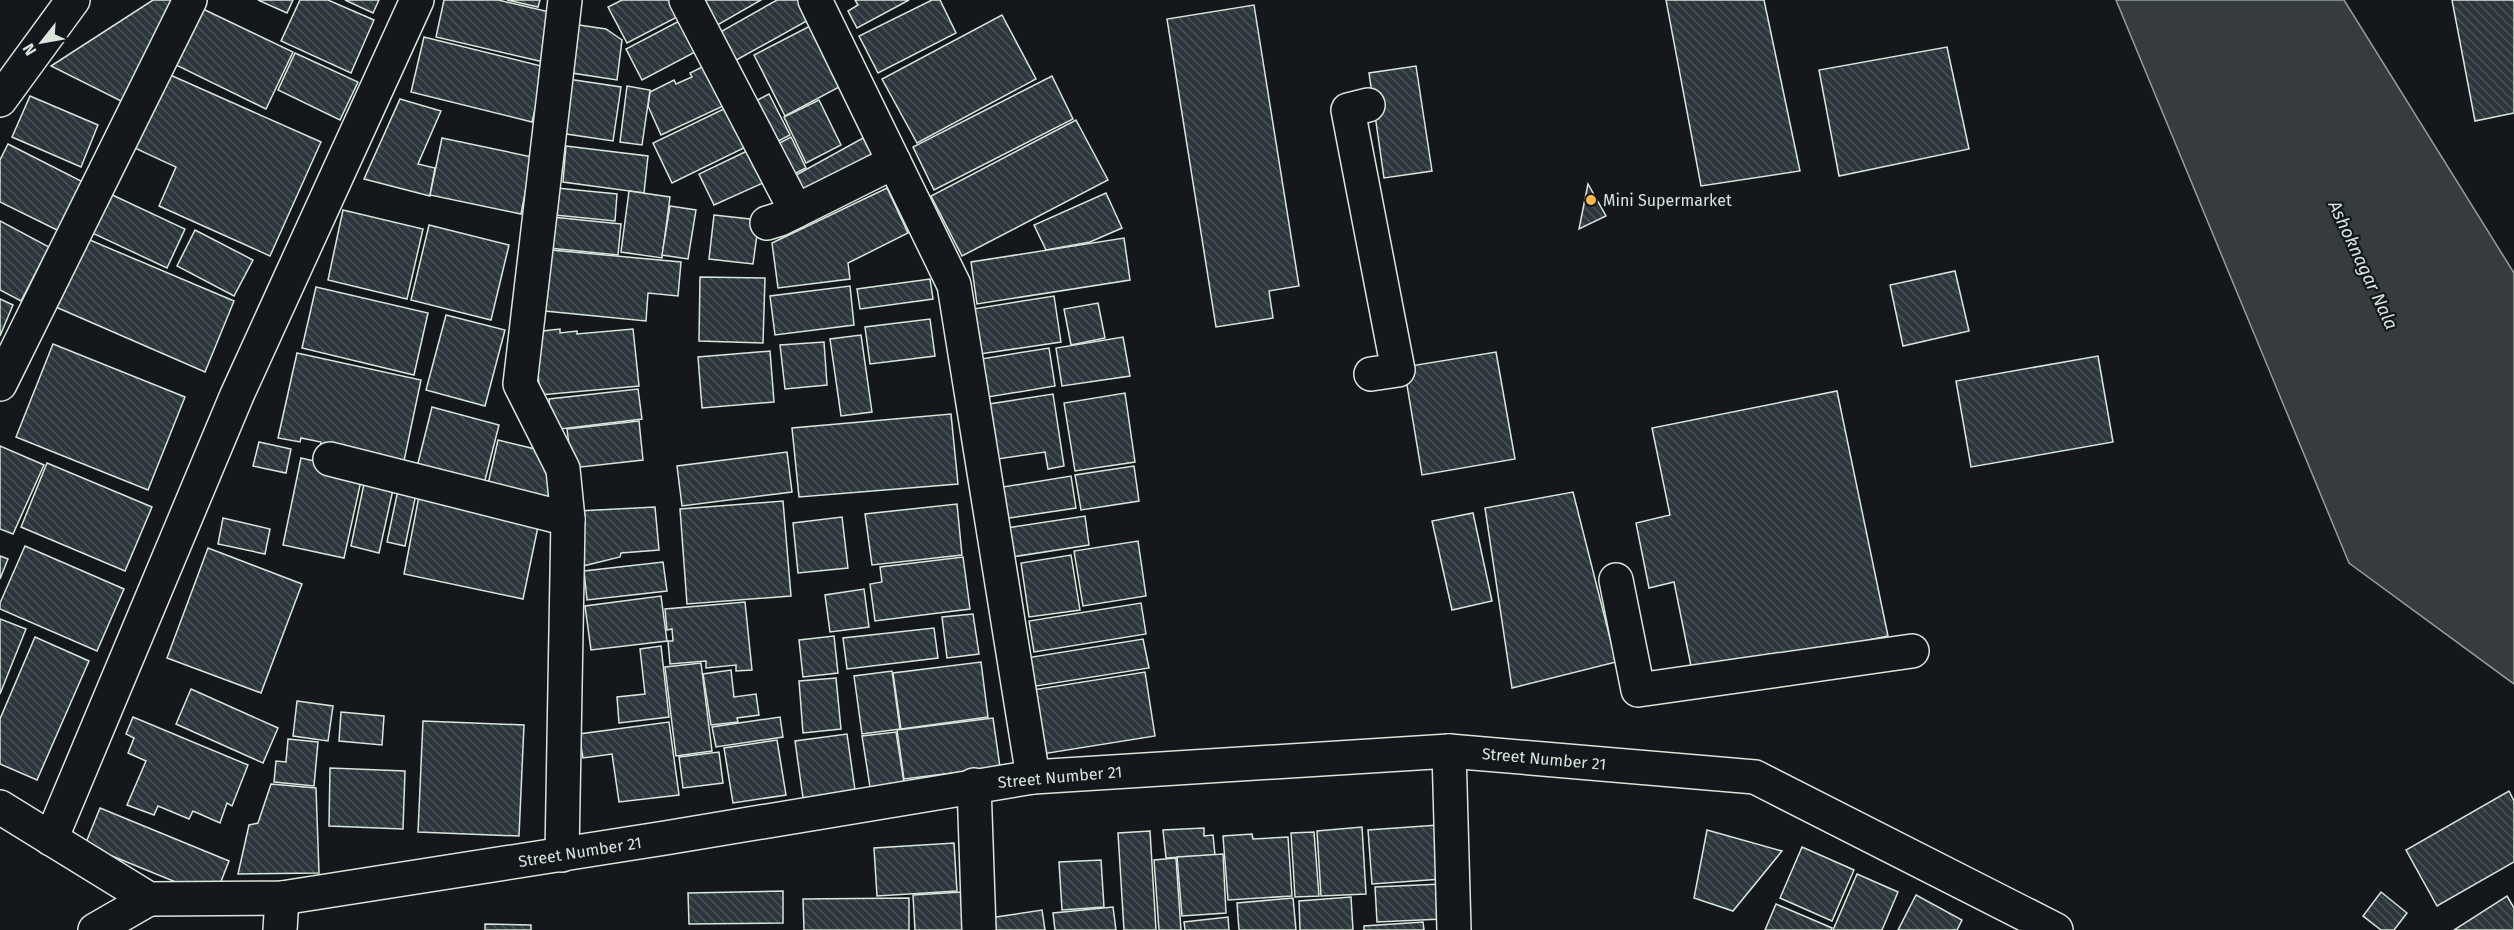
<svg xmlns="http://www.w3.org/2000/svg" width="2514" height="930" font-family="'Fira Sans',sans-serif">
<defs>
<pattern id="building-back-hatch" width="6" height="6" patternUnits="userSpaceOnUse" patternTransform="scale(1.5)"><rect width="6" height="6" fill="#2c363c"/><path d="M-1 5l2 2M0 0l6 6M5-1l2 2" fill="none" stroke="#4a5358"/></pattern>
</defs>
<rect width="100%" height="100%" fill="#14181c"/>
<polygon fill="#363b3e" stroke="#939e99" stroke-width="1.5" points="2116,0 2344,0 2514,273 2514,684 2349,563"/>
<g fill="url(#building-back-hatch)" stroke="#d8e6dc" stroke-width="1.5">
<polygon points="153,0 181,0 129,105 51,66"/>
<polygon points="258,0 293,0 287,13"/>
<polygon points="300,0 328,0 374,20 351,73 281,41"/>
<polygon points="345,0 379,0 373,13"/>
<polygon points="444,0 498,0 558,14 548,63 436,37"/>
<polygon points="507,0 540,0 538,7"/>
<polygon points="622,0 674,0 681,15 627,43 608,7"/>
<polygon points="699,0 761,0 714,27"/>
<polygon points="777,0 803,0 812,18 731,63 715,35"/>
<polygon points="855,0 909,0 857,28 848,11 858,5"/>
<polygon points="932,0 940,0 956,33 878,73 859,36"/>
<polygon points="1666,0 1764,0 1800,171 1701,186"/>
<polygon points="2452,0 2514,0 2514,113 2475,121"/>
<polygon points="1254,5 1299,286 1269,291 1273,318 1216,327 1167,19"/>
<polygon points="203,9 293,52 266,109 176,65"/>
<polygon points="1002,15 1036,79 917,143 882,79"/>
<polygon points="683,19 699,50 642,80 626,49"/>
<polygon points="579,25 606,29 622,40 617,80 572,73"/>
<polygon points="810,26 841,86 785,116 754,55"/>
<polygon points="424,37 545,67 532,122 411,92"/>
<polygon points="1947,47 1969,149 1839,176 1819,70"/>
<polygon points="295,53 358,82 340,120 278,90"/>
<polygon points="714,61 734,101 661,135 648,106 650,92 674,80 676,84 692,77 690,73"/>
<polygon points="1416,66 1432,171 1384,178 1369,73"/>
<polygon points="159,70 321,142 270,256 159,206 176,167 126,144"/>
<polygon points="1052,76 1073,119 934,190 913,147"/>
<polygon points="568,79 621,87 613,141 560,133"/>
<polygon points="627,86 650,90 642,145 620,142"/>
<polygon points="769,94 790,135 767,147 746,106"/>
<polygon points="30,96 98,125 81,167 12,137"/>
<polygon points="400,99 441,111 418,164 435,168 430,196 364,179"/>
<polygon points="819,100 841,145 806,163 784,117"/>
<polygon points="732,105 750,145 672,183 653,143"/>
<polygon points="1076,120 1108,180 962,256 931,196"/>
<polygon points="791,137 806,168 784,179 768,149"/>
<polygon points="442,138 532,157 521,214 430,195"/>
<polygon points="863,138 874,158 797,199 787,180"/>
<polygon points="8,144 87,184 63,233 0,202 0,160"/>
<polygon points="566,146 648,156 644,193 563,182"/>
<polygon points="749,150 765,182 714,205 699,174"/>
<polygon points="1588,184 1606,216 1579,229"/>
<polygon points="557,188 617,194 615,221 555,215"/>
<polygon points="887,188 908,233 848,263 850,279 778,288 772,243"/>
<polygon points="629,191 670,197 662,258 621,252"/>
<polygon points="106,192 185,229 167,268 88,231"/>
<polygon points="1106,193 1122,228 1090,242 1046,250 1034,225"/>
<polygon points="670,206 696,210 688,259 662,255"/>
<polygon points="343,210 423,229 407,299 328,280"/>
<polygon points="714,215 759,220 753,264 709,259"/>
<polygon points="552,217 621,224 618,255 549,248"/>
<polygon points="0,221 49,247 21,301 0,290"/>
<polygon points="429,225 509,245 491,320 411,300"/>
<polygon points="195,230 253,260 234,296 177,266"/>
<polygon points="78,235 234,301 205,372 49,304"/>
<polygon points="1124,238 1130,280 977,304 971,262"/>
<polygon points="551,250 681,262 678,296 648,293 646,321 545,311"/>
<polygon points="1955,271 1969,331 1903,346 1890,285"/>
<polygon points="700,277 765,278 763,343 699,341"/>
<polygon points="930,279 933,299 860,309 857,289"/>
<polygon points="850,286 854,325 775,335 770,296"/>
<polygon points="316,287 428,313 414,375 302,348"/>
<polygon points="1054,296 1061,342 980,354 973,309"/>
<polygon points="0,299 13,305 0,336"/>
<polygon points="1098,303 1105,338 1071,345 1064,309"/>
<polygon points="446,315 505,330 485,406 426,390"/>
<polygon points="930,319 935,356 870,364 865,327"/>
<polygon points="560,329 560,333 577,331 577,334 633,329 639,386 540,395 534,332"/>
<polygon points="861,335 872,412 841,416 830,339"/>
<polygon points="1123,337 1130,376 1062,386 1056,348"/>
<polygon points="824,342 827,385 785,389 780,345"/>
<polygon points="53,344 185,397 148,490 16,437"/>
<polygon points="1049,348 1055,386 988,397 981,359"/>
<polygon points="770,351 774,402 702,408 698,357"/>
<polygon points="1496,352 1515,459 1422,475 1404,367"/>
<polygon points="297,353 421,380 404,461 320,447 321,442 301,438 300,442 278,438"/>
<polygon points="2098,356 2113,442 1971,467 1956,381"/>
<polygon points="638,389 642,419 552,430 549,399"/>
<polygon points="1837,391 1888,636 1693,676 1674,582 1649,588 1636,523 1670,515 1652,428"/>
<polygon points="1125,393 1135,462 1075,471 1064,403"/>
<polygon points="1053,394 1064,466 1048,469 1045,452 991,460 983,405"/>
<polygon points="432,407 499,425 482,492 415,475"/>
<polygon points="951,414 958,484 799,497 792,428"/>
<polygon points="639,421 643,460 572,468 567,429"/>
<polygon points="498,440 535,449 560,489 538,504 486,493"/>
<polygon points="259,442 291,449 286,473 253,466"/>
<polygon points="0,446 44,465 13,534 0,529"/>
<polygon points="787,452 792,492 682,506 677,466"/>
<polygon points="301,458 363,472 344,558 283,545"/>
<polygon points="47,463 152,507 125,571 21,527"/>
<polygon points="1134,466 1139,501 1081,510 1075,475"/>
<polygon points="1071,476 1076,508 1003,519 997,488"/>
<polygon points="365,479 394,485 379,553 351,546"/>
<polygon points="398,490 416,494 405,546 387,542"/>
<polygon points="420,491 540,517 523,599 404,574"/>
<polygon points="1573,492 1616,662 1512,688 1485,508"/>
<polygon points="783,501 791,596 687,604 680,509"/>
<polygon points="957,504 962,555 872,565 865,514"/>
<polygon points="655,507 659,550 621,553 620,557 583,566 578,511"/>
<polygon points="1473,513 1492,601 1452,610 1432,521"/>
<polygon points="1085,516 1089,545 1012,557 1007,528"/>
<polygon points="842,517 848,568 798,573 793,523"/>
<polygon points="223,518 270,529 265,554 218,544"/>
<polygon points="1138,541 1146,596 1083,606 1074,551"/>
<polygon points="25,546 124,589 97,651 0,609 0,603"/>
<polygon points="208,548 302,584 261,693 167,658"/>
<polygon points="1071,555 1080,610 1029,617 1021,563"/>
<polygon points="0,556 8,559 0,579"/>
<polygon points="963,557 970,609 875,621 870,584 882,582 880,567"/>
<polygon points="663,562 667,591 587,600 584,571"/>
<polygon points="864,589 869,627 830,632 825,595"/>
<polygon points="661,596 667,641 591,650 585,606"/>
<polygon points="745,602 752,670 736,671 736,665 706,668 706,661 670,664 668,641 673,641 672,629 667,630 665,609"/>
<polygon points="1141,603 1146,634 1034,652 1029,621"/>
<polygon points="973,614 979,654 947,658 942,617"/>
<polygon points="0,619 26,629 0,694"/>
<polygon points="934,628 938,658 847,669 843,638"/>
<polygon points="834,636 838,673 803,677 799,640"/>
<polygon points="35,637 89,661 37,780 0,764 0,719"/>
<polygon points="1143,639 1149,668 1030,687 1026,658"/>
<polygon points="661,646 669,717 619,723 617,697 645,694 640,649"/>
<polygon points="981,662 988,717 901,729 893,673"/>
<polygon points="701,663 712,751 676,756 665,667"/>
<polygon points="731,670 734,697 756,694 759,715 737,718 738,722 711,725 703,674"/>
<polygon points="892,671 900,729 862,734 854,676"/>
<polygon points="1145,672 1155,736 1036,755 1026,691"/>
<polygon points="836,678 841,729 803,733 799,681"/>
<polygon points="191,689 278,728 263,763 176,724"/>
<polygon points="297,701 333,706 328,741 293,736"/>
<polygon points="341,712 384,716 382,745 339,741"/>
<polygon points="133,717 248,765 232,806 227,803 220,823 193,811 189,819 158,806 154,815 127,805 146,761 128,753 134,738 126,734"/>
<polygon points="780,717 783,737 716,747 712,727"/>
<polygon points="993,718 1000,767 904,779 897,730"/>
<polygon points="423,721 524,725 519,836 418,832"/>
<polygon points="669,722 679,795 619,802 612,754 583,758 579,734"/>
<polygon points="896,732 904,783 870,787 862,736"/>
<polygon points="847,734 855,790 803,798 795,741"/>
<polygon points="288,739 318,742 314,786 274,782 276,761 286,762"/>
<polygon points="777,740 786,795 733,803 724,748"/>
<polygon points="719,752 723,783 683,788 679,757"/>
<polygon points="330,768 405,771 403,829 329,826"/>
<polygon points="271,784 316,788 319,873 238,874 249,825 258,823"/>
<polygon points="2509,791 2514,801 2514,862 2437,906 2406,850"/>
<polygon points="100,808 229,861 220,884 183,885 85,845"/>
<polygon points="1438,825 1442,879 1372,884 1368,830"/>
<polygon points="1362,827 1366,894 1321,896 1317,831"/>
<polygon points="1204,828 1204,836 1213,835 1215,855 1166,858 1163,830"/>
<polygon points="1707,830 1782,851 1733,911 1694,898"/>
<polygon points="1150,831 1156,930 1124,930 1118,833"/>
<polygon points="1314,832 1319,896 1295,897 1291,833"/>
<polygon points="1252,834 1253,839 1288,837 1292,896 1228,900 1223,836"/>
<polygon points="954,843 957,891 877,896 874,848"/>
<polygon points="1802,847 1854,870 1832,921 1780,898"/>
<polygon points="1223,854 1226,913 1182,916 1177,857"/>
<polygon points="1176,858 1181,930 1159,930 1154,860"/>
<polygon points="1101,860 1104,907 1062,910 1059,862"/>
<polygon points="1857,874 1898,892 1882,930 1833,930"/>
<polygon points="1441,884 1442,919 1377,922 1375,887"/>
<polygon points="783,891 783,923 689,924 688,893"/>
<polygon points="962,892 965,930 915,930 913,895"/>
<polygon points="2381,892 2407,913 2394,930 2381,930 2363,916"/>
<polygon points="1916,895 1962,920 1957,930 1898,930"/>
<polygon points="2507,896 2514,908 2514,930 2454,930"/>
<polygon points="1351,897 1353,930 1300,930 1299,901"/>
<polygon points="909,898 909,930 804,930 803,899"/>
<polygon points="1293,898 1296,930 1239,930 1237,903"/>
<polygon points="1776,904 1832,928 1831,930 1765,930"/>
<polygon points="1113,907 1116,930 1055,930 1053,913"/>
<polygon points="1042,910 1045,930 985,930 983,919"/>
<polygon points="1228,917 1229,930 1185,930 1184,922"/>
<polygon points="1423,922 1424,930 1364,930 1364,926"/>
<polygon points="485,924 531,925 531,930 485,930"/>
</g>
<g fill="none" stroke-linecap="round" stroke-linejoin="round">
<defs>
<g id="street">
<polyline points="686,0 796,211"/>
<polyline points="815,0 954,285 1033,777"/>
<polyline points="1368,105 1348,110 1398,370 1371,374"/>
<polyline points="767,223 780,219 894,162"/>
<polyline points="0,384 190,0"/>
<polyline points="330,459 568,519"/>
<polyline points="1616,580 1638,690 1912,651"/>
<polyline points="1449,751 1454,930"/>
<polyline points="974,785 979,930"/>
<polyline points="51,839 237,395 417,0"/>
<polyline points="562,855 568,519 563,469 520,384 565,0"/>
<polyline points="95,930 149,899"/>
<polyline points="280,930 282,898"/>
</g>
<g id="secondary">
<polyline points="0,100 73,0"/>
<polyline points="0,807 149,899 282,898 665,838 1033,777 1449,751 1755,777 2056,930"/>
</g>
</defs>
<use href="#street" stroke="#d8e6dc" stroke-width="36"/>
<use href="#secondary" stroke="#d8e6dc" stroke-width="36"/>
<use href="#street" stroke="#14181c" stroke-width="33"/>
<use href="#secondary" stroke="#14181c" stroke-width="33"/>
</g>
<circle fill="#ffb74d" stroke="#14181c" stroke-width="2" cx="1591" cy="200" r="6"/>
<g text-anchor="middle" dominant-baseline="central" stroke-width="4.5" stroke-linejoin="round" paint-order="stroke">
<g font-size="16" fill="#d8e6dc" stroke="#14181c" text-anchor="start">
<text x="1603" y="200">Mini Supermarket</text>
</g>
<g font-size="16" fill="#d8e6dc" stroke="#14181c">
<text transform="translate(1544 759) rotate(5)">Street Number 21</text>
<text transform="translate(1060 777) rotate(-5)">Street Number 21</text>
<text transform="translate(580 852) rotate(-9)">Street Number 21</text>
</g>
<g font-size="18" font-style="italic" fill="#d8e6dc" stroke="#14181c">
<text transform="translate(2363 265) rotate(65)">Ashoknagar Nala</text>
</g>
</g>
<g transform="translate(42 42) rotate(239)" stroke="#14181c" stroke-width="4.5" paint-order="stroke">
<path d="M0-4.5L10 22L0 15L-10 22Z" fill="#d8e6dc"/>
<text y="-9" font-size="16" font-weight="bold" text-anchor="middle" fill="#d8e6dc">N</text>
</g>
</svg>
